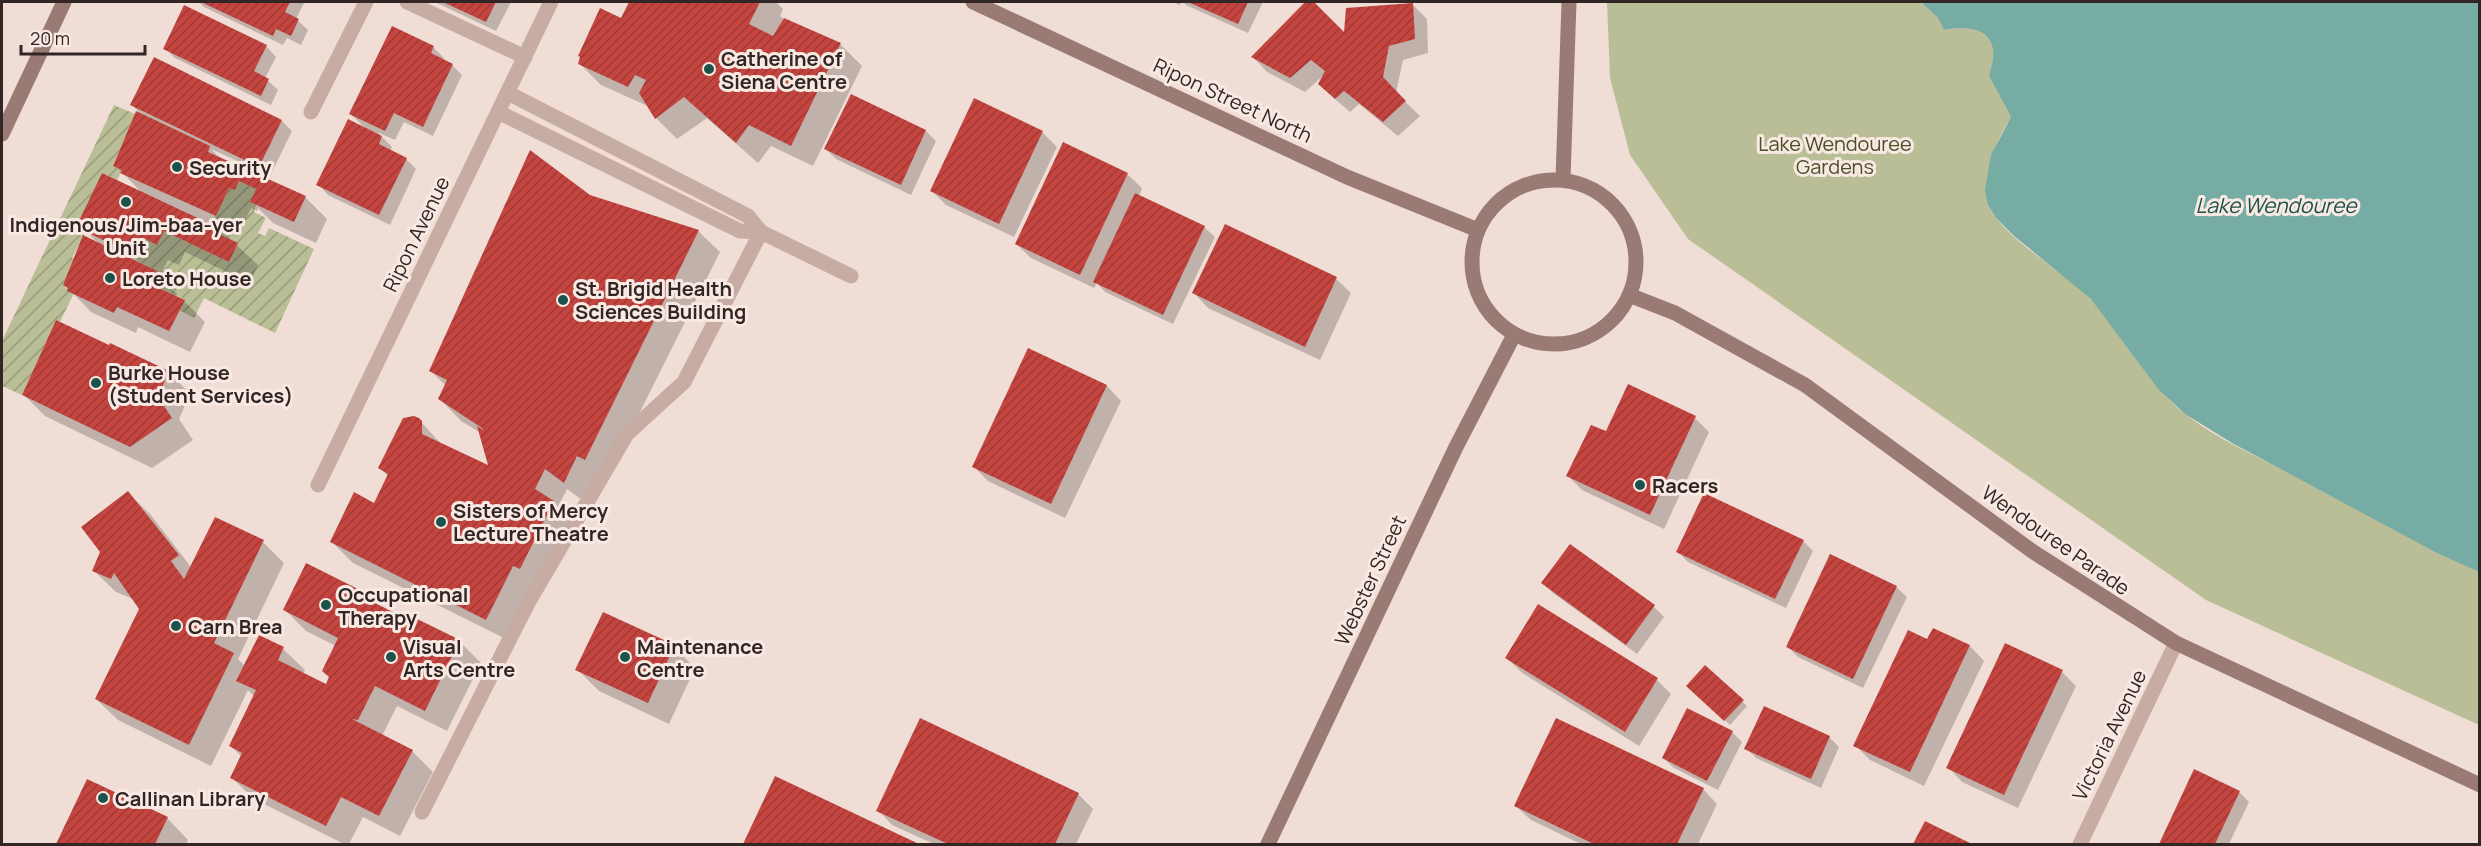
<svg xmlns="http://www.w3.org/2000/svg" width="2481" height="846" font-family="Manrope,sans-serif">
<defs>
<pattern id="garden-furrows" width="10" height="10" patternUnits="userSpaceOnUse" patternTransform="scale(1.5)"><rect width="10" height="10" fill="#b9be97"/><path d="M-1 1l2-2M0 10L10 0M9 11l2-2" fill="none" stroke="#979a7b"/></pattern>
<pattern id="building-hatch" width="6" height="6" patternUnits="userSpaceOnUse" patternTransform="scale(1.5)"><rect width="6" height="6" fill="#c44540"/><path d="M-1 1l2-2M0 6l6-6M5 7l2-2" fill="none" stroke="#a03935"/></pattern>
</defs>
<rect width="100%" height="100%" fill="#f0ded6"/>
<path fill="#b9be97" d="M1607 2H1921L1938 18 1944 30C1966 26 1995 27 1993 57 1993 64 1990 69 1989 76L2011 117C1993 147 1991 156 1989 190 1988 195 1987 202 1989 207 2006 240 2063 271 2090 298 2126 334 2142 380 2184 413 2213 437 2257 456 2290 474 2353 507 2415 542 2479 572V725L2206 600 1688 239 1630 155 1610 78Z"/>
<g fill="url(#garden-furrows)">
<polygon points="114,105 135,114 113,165 122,170 117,180 102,173 78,224 87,229 72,258 75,260 63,285 74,293 60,322 56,320 22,395 2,386 2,341"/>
<polygon points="239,181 256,189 250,202 256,205 254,212 266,218 258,233 265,236 269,228 314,249 275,333 204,298 194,318 179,310 184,299 150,284 156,271 136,260 146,239 157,244 164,231 229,262 237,243 219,234 221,229 211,225 229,188 235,190"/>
</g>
<path fill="#76aca3" d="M1921 2H2479V572L2437 553 2232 443 2185 414 2158 389 2091 299 2014 236 1996 218 1988 205 1985 190 1991 155 2011 117 1989 76C1990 69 1993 63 1993 57 1995 27 1966 26 1944 30L1938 18Z"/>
<g fill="#0003">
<polygon points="199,2 303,2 304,3 296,19 308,30 301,45 287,38 283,45 204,7"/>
<polygon points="435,2 511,2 496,31"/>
<polygon points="631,2 776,2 783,9 780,16 786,21 841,45 862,66 813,166 771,146 758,163 707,118 677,139 656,118 650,107 601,85 579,63 622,20"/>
<polygon points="1171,2 1182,2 1180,5"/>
<polygon points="1183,2 1263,2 1248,33 1186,5"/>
<polygon points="1307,2 1312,2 1346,35 1412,4 1427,19 1428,53 1403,60 1396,93 1420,116 1398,136 1359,104 1350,112 1335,99 1324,75 1305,92 1267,72 1253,57"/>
<polygon points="393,28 434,48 444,58 442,61 452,65 462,75 433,136 404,122 395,140 377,132 392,147 390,151 406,159 416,169 390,225 328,195 318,184 366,129 351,114"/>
<polygon points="266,46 276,57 265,78 278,90 271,105 175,58 165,48"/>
<polygon points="155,59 282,121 292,131 270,176 211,149 221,159 305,197 327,219 316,243 273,223 258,208 257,211 251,208 237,236 218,228 258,265 250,283 185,252 179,265 168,260 160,276 177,294 176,297 184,301 205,322 190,352 138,327 136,333 91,312 65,285 100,245 79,224 142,193 115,165 143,116 132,105"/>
<polygon points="851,96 926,131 936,141 911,195 836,159 826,149"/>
<polygon points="975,100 1042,132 1057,147 1014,237 946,205 932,191"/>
<polygon points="1127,174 1142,188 1139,196 1204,227 1215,237 1173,324 1105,292 1097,283 1094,288 1031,258 1016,244"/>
<polygon points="589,196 698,231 720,252 606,480 586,503 567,489 558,507 575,523 508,640 353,563 332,542 375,505 389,477 380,468 421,422 443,446 490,468 481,433 461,421 440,399 446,386 430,370"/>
<polygon points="1225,226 1336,279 1351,293 1320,360 1208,308 1194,293"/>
<polygon points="111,345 169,372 190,394 179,419 193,440 152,468 45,416 24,395"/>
<polygon points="1029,350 1107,386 1121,401 1065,518 988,481 974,467"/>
<polygon points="1695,418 1709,432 1664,529 1582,490 1568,476 1607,433"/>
<polygon points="128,493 150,514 191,567 263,542 284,563 238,659 245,666 283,649 305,670 303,674 326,686 330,678 336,646 306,631 285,610 307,565 371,597 383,609 459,641 481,663 447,731 397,706 382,736 412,751 433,772 400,836 363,817 349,844 344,844 254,799 232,778 242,757 230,745 255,697 248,690 211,766 118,720 96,699 140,609 133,599 116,592 94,571"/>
<polygon points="1803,541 1813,551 1786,608 1688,562 1678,552"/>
<polygon points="1543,583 1654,607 1664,617 1637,654 1553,593"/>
<polygon points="1896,587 1907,597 1863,688 1798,657 1788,647"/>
<polygon points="1934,630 1970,646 1984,661 1924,786 1870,760 1855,745 1928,641"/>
<polygon points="674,647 695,668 669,724 599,691 577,669"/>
<polygon points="1507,658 1657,680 1671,694 1639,746 1521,672"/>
<polygon points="1705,667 1747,706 1730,725 1688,686"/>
<polygon points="2062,672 2076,686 2018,808 1962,782 1948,767"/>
<polygon points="1732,732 1742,742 1718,790 1674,768 1663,758"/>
<polygon points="1829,737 1839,747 1821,788 1756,758 1746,748"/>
<polygon points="2195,771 2239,792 2249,802 2229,844 2160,844"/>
<polygon points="776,778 916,844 745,844"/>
<polygon points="87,781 167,818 188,840 186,844 58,844"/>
<polygon points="1703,789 1717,804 1698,844 1581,844 1531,820 1516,806"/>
<polygon points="1078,794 1093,809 1076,844 934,844 892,825 878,810"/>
<polygon points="1925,823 1969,844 1915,844"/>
</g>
<g fill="url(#building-hatch)">
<polygon points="201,2 290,2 285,12 299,19 291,36 276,29 273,36"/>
<polygon points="443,2 496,2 486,22"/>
<polygon points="629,2 760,2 749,24 773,36 784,18 841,43 791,146 749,125 736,143 684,97 655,119 639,93 646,80 635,75 628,87 578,64 580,57 578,56 600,8 621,18"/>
<polygon points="1188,2 1248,2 1238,24"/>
<polygon points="1305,2 1314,2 1344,32 1346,8 1413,3 1415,39 1389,46 1383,77 1406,101 1383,122 1344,91 1335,99 1318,84 1325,71 1311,60 1290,78 1251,57"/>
<polygon points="184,5 267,45 254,71 269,79 261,96 163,49"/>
<polygon points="392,26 434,46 431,53 453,64 423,127 394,113 385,131 349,114"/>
<polygon points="154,57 282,120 259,167 130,105"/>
<polygon points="851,94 926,130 901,185 824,149"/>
<polygon points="974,98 1043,131 999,224 930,191"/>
<polygon points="136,111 210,146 208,152 306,196 294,222 250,202 256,189 239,181 235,190 229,188 216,216 120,173 122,170 113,166"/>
<polygon points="348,119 382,136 379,144 407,158 379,215 316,185"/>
<polygon points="1063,142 1128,173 1080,275 1015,244"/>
<polygon points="530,150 590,195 699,230 585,460 577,456 564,483 545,469 535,489 554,501 520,569 513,566 486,620 330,542 354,492 374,503 388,474 378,468 403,418 414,416 419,418 422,421 422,434 488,465 477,426 483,430 482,428 438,399 447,380 429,371"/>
<polygon points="102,173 221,229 219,234 238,243 229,262 164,231 157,245 146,239 138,256 86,232 87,229 77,225"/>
<polygon points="1135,193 1205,226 1163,315 1093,282"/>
<polygon points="1225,224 1337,277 1305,347 1192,293"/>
<polygon points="83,235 157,271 150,284 185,300 169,331 117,307 114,313 67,291 68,288 63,285"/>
<polygon points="56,320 109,345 110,343 169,371 158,397 172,418 130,447 22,395"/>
<polygon points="1028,348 1107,385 1051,504 972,467"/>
<polygon points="1628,384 1696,416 1650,515 1566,476 1591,425 1606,431"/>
<polygon points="128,491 179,555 171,561 184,579 215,517 264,540 214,643 234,653 189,745 95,699 139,609 114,573 111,579 92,571 100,552 81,527"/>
<polygon points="1704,493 1804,540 1775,599 1676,552"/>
<polygon points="1570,544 1655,605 1626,645 1541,583"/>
<polygon points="1830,554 1897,586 1853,679 1786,647"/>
<polygon points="306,563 372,596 369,600 405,618 407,614 460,640 425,711 375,686 358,720 352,719 413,750 379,816 341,797 326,826 230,778 242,753 229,746 256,690 236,681 259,635 284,647 278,660 326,684 329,677 322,671 338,638 283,610"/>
<polygon points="1538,604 1658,678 1625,732 1505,658"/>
<polygon points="603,612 675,645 648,703 575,670"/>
<polygon points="1933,628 1970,645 1910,772 1853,746 1908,630 1927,639"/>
<polygon points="2005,643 2063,670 2004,795 1946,768"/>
<polygon points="1705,665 1744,700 1724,721 1686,686"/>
<polygon points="1764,706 1830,736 1811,779 1744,749"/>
<polygon points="1687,708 1733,731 1707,781 1662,758"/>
<polygon points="920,718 1079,793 1055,844 948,844 876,811"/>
<polygon points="1556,718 1704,788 1677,844 1594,844 1514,806"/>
<polygon points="2194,769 2240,791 2215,844 2159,844"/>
<polygon points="775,776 919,844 743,844"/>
<polygon points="87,779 168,817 155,844 56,844"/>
<polygon points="1925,821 1972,844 1913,844"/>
</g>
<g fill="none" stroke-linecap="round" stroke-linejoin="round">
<g stroke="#c7aca3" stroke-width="15">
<polyline points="407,2 525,57"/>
<polyline points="508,93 748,216 761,232 851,276"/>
<polyline points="311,112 366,2"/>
<polyline points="498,112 740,231 761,232"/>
<polyline points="422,812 528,603 627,434 684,382 761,232"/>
</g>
<g stroke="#c7aca3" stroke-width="15">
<polyline points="318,485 551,2"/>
<polyline points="2080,844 2176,643"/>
</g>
<g stroke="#9a7a74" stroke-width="15">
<polyline points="973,2 1347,177 1478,230"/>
<polyline points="2,134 64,2"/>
<polyline points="1563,179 1569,2"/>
<circle cx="1554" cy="262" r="82"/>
<polyline points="1629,295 1675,313 1805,385 2032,551 2176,643 2480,785"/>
<polyline points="1268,844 1456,447 1514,335"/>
</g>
</g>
<g fill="#1c524b" stroke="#f8e9e2" stroke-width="2">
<circle cx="709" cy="69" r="6"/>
<circle cx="177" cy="167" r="6"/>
<circle cx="126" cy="202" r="6"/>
<circle cx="110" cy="278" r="6"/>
<circle cx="563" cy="300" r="6"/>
<circle cx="96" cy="383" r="6"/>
<circle cx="1640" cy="485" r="6"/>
<circle cx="441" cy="522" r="6"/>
<circle cx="326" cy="605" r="6"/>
<circle cx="176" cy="626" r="6"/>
<circle cx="391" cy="657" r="6"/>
<circle cx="625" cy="657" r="6"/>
<circle cx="103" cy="798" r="6"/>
</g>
<g text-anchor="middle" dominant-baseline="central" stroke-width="6" stroke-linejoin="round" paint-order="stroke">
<g font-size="20" font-weight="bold" fill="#322625" stroke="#f8e9e2" text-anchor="start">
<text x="721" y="58">Catherine of<tspan x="721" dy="23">Siena Centre</tspan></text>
<text x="189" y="167">Security</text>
<text x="126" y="224" text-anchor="middle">Indigenous/Jim-baa-yer<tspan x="126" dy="23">Unit</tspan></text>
<text x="122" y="278">Loreto House</text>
<text x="575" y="288">St. Brigid Health<tspan x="575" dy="23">Sciences Building</tspan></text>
<text x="108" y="372">Burke House<tspan x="108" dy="23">(Student Services)</tspan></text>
<text x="1652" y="485">Racers</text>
<text x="453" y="510">Sisters of Mercy<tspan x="453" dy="23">Lecture Theatre</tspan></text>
<text x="338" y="594">Occupational<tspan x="338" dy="23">Therapy</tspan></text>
<text x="188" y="626">Carn Brea</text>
<text x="403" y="646">Visual<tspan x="403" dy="23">Arts Centre</tspan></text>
<text x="637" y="646">Maintenance<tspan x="637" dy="23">Centre</tspan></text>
<text x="115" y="798">Callinan Library</text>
</g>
<g font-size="20" fill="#322625" stroke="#f8e9e2">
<text transform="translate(1233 100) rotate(25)">Ripon Street North</text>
<text transform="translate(416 234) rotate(-64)">Ripon Avenue</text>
<text transform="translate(2056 540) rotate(35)">Wendouree Parade</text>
<text transform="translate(1370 580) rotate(-65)">Webster Street</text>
<text transform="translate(2109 735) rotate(-64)">Victoria Avenue</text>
</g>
<g font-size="20" fill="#4a5029" stroke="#f8e9e2">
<text x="1835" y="143">Lake Wendouree<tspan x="1835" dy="23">Gardens</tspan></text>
</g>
<g font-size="21" font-style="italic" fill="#1c524b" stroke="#f8e9e2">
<text x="2276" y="205">Lake Wendouree</text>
</g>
</g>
<rect width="2481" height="846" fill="none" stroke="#322625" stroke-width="6"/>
<path d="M21 45v9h124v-9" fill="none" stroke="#322625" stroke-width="3"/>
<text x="30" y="45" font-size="18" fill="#322625" stroke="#f8e9e2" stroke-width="4.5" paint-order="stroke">20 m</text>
</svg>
